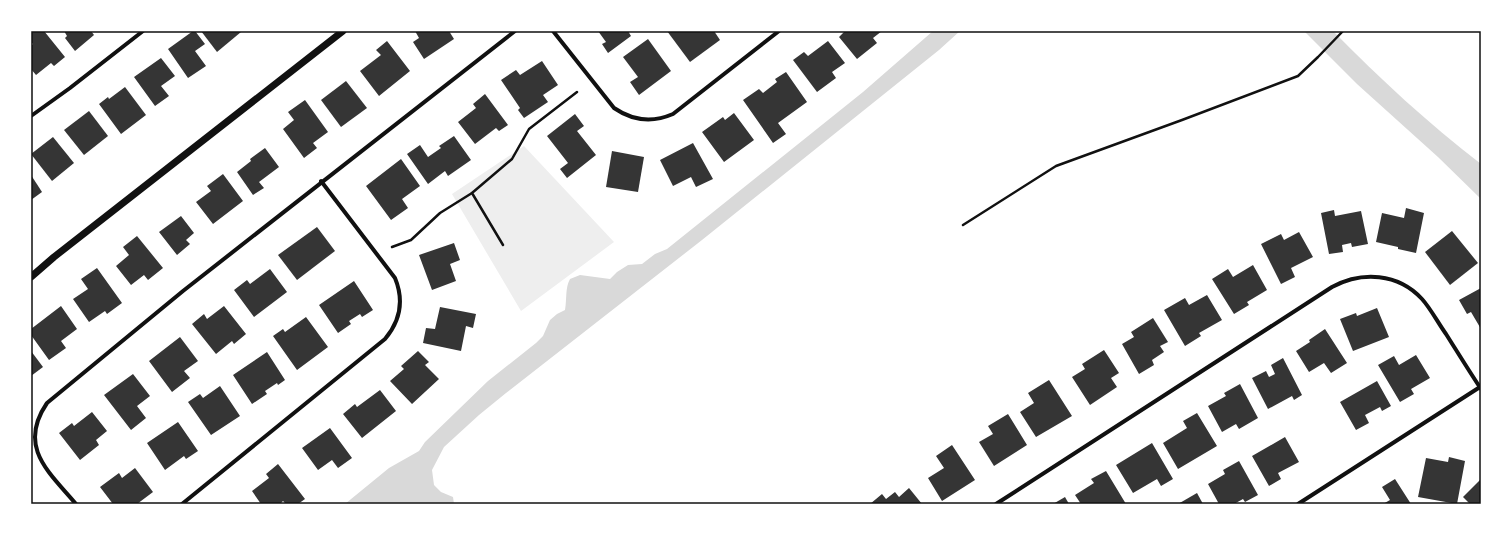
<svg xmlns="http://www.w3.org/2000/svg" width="1512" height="535" font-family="'Golos Text',sans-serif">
<rect width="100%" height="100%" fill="#fff"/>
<polygon fill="#eee" points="524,146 614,242 521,311 452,194"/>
<g fill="#d9d9d9">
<path d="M933 31H960L939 50 702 240 506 393 479 415 444 447 432 470 434 485 441 492 453 497 454 504H345L389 468 419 451 425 442 488 381 536 343 543 336 550 320 557 314 565 310C567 299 565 288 570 279L580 275 610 279 617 272 628 265 642 264 655 254 667 249 863 92Z"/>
<path d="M1304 31H1333C1380 79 1428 123 1481 164V199L1438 157 1357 84Z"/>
</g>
<g fill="#353535">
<polygon points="31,31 44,31 65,57 54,66 51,63 36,75 31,69 31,46 33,44 31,42"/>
<polygon points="64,31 91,31 94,35 75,51 65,38 67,36"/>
<polygon points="193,31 195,31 205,44 195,51 206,66 188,78 168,49"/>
<polygon points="201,31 240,31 241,32 217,52"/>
<polygon points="415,31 449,31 454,39 424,59 413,42 419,38"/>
<polygon points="598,31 628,31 631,36 608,53 602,44 606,42"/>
<polygon points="667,31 714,31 720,40 690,62"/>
<polygon points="845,31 882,31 873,38 877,43 857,59 839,37"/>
<polygon points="648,39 671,71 639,95 630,82 638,77 623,57"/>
<polygon points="387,41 410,71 379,96 360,71 381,55 376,50"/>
<polygon points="828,41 845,63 832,72 836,78 817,92 793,60 804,52 808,56"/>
<polygon points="161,58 175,76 161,86 169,96 155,106 134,77"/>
<polygon points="542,61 558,85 543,95 548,102 524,118 518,110 520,108 501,80 516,70 520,75"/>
<polygon points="786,72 807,102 778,123 786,134 773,143 743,100 759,89 763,93 777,82 775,79"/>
<polygon points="346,81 367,108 341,127 321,100"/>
<polygon points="125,87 146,115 121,134 99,104 108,97 109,99"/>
<polygon points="485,94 508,125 499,131 496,128 475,144 458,122 476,108 473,104"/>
<polygon points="305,100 328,132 313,143 317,148 304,158 283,129 294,120 288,112"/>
<polygon points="89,111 108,136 84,155 64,130"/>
<polygon points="734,113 754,140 724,162 702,132 723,117 725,120"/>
<polygon points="575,114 584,126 577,131 596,155 567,178 560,169 568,163 547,136"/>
<polygon points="454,136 471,160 448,176 445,171 428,184 407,154 420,145 428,157 441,148 439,146"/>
<polygon points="53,137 74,163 52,181 31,154"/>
<polygon points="693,143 713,179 696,187 691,177 673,186 660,160"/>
<polygon points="265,148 279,167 259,182 264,188 253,195 237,172 251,161 250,159"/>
<polygon points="612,151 644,157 638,192 606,187"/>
<polygon points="401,159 420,186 402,199 408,208 391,220 366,186"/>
<polygon points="223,174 243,201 213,224 196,202 211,191 207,186"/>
<polygon points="31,175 42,192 31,200"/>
<polygon points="1406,208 1424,213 1416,253 1398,249 1398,247 1376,242 1382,213 1404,218"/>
<polygon points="1334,210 1335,216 1361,211 1368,244 1352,247 1351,243 1342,245 1343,252 1329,254 1321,213"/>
<polygon points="181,216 194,233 186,240 190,244 177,255 159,232"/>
<polygon points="317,227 335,251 297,280 278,255"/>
<polygon points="1452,231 1478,263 1450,285 1425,252"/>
<polygon points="1299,232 1313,257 1291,268 1295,277 1281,284 1261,244 1281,234 1284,240"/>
<polygon points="137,236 163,268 148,280 144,275 131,285 116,266 129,255 123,247"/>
<polygon points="454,243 460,260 450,264 456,281 432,290 419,255"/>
<polygon points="1253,265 1267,290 1247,302 1249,305 1234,314 1212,279 1228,269 1233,277"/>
<polygon points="97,268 122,303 107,314 105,311 89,322 73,299 88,289 81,279"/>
<polygon points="270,269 287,292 254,317 234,290 247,280 250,284"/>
<polygon points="354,281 373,310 362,317 360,314 349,321 351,324 338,333 319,305"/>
<polygon points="1481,288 1481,329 1471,312 1467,314 1459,300"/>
<polygon points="1207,295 1222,320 1199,333 1201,336 1185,346 1164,310 1185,298 1189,305"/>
<polygon points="61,306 77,329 61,341 66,348 49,360 31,335 31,329"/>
<polygon points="224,306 246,334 234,344 232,341 216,354 192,324 204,314 207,319"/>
<polygon points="440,307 476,314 473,328 466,326 461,351 423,343 426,328 435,329"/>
<polygon points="1377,308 1389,337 1353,351 1340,319 1356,313 1357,316"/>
<polygon points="306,317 328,347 297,370 273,336 283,329 285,332"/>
<polygon points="1153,318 1168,342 1160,346 1164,352 1152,360 1154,365 1139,374 1122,344 1134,337 1131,332"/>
<polygon points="1325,329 1347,363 1331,373 1324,363 1309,372 1296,351 1310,342 1309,340"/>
<polygon points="180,337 198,361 184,371 190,378 172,392 149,361"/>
<polygon points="1104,350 1119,373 1111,378 1117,387 1090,405 1072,377 1085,369 1082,364"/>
<polygon points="31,351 43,367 31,376"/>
<polygon points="418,351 429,362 425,365 439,379 412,404 390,381 404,369 401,366"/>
<polygon points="267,352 285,380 278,385 277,383 265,391 267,394 252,404 233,375"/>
<polygon points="1416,355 1430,378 1411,389 1414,394 1400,402 1378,365 1394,356 1399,365"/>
<polygon points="1283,358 1302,395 1294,400 1292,396 1268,409 1252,378 1266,371 1269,377 1275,374 1271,365"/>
<polygon points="133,374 150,396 137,406 146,418 131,430 104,395"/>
<polygon points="1049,380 1072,416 1036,437 1020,412 1034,403 1028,393"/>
<polygon points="1377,381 1391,406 1382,411 1380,407 1365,415 1369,423 1356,430 1340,402"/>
<polygon points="1240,384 1258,418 1239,429 1236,424 1222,432 1208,406 1226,396 1224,393"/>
<polygon points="220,386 240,416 211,435 188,402 200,394 203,398"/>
<polygon points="380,390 396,411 362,438 343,414 355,404 357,407"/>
<polygon points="92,412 107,431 96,440 99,445 80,460 59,433 72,423 74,426"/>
<polygon points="1197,413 1217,446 1178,469 1163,443 1187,428 1183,421"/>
<polygon points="1008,414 1027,445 994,466 979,442 993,434 988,426"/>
<polygon points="178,422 198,451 186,459 184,456 165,470 147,443"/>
<polygon points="330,428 352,458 338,468 332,460 318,470 302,448"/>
<polygon points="1285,437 1299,462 1278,473 1281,479 1269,486 1252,456"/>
<polygon points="1152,443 1173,479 1161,486 1157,479 1133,493 1116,465"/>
<polygon points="952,445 975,480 942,501 928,478 944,468 936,456"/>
<polygon points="1449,457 1465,461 1457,504 1418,497 1426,458 1448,462"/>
<polygon points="1239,461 1258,495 1245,502 1243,499 1234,504 1219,504 1208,484 1225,474 1223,470"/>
<polygon points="278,464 305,499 298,504 286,504 283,501 280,504 261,504 252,491 269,478 266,474"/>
<polygon points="135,468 153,492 137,504 113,504 100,487 119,473 122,478"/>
<polygon points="1106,471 1126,504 1081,504 1075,495 1094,483 1091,479"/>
<polygon points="1395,479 1411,504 1383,504 1390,500 1382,487"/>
<polygon points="1481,479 1481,504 1470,504 1463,497"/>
<polygon points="909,488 922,504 870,504 882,494 886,499 895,492 899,497"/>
<polygon points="1197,493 1203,504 1178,504"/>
<polygon points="1065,497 1069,504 1053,504"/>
</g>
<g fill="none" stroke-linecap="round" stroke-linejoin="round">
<g stroke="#111" stroke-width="2.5">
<polyline points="963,225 1056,166 1182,120 1298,76 1318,57 1343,31"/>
<polyline points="503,245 472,193 512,159 529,129 577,92"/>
<polyline points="392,247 411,240 440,213 472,193"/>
</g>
<g stroke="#111" stroke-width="4">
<path d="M553 31 614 108C633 121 652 123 673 114L779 31"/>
<polyline points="31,116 70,88 143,31"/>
<path d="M76 504C49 472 17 447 47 403L183 291 515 31"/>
<path d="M182 504 385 339C401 320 404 300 395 278L321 181"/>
<path d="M996 504 1332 287C1362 271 1398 273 1422 299 1431 309 1438 323 1446 334 1458 353 1469 371 1481 389"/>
<polyline points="1298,504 1480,387"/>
</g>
<polyline stroke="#111" stroke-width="7" points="31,277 54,257 343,31"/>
</g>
<rect width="1512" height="535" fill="none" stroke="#ffffff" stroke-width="64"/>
<rect x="32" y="32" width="1448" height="471" fill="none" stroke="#111" stroke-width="1.5"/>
</svg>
